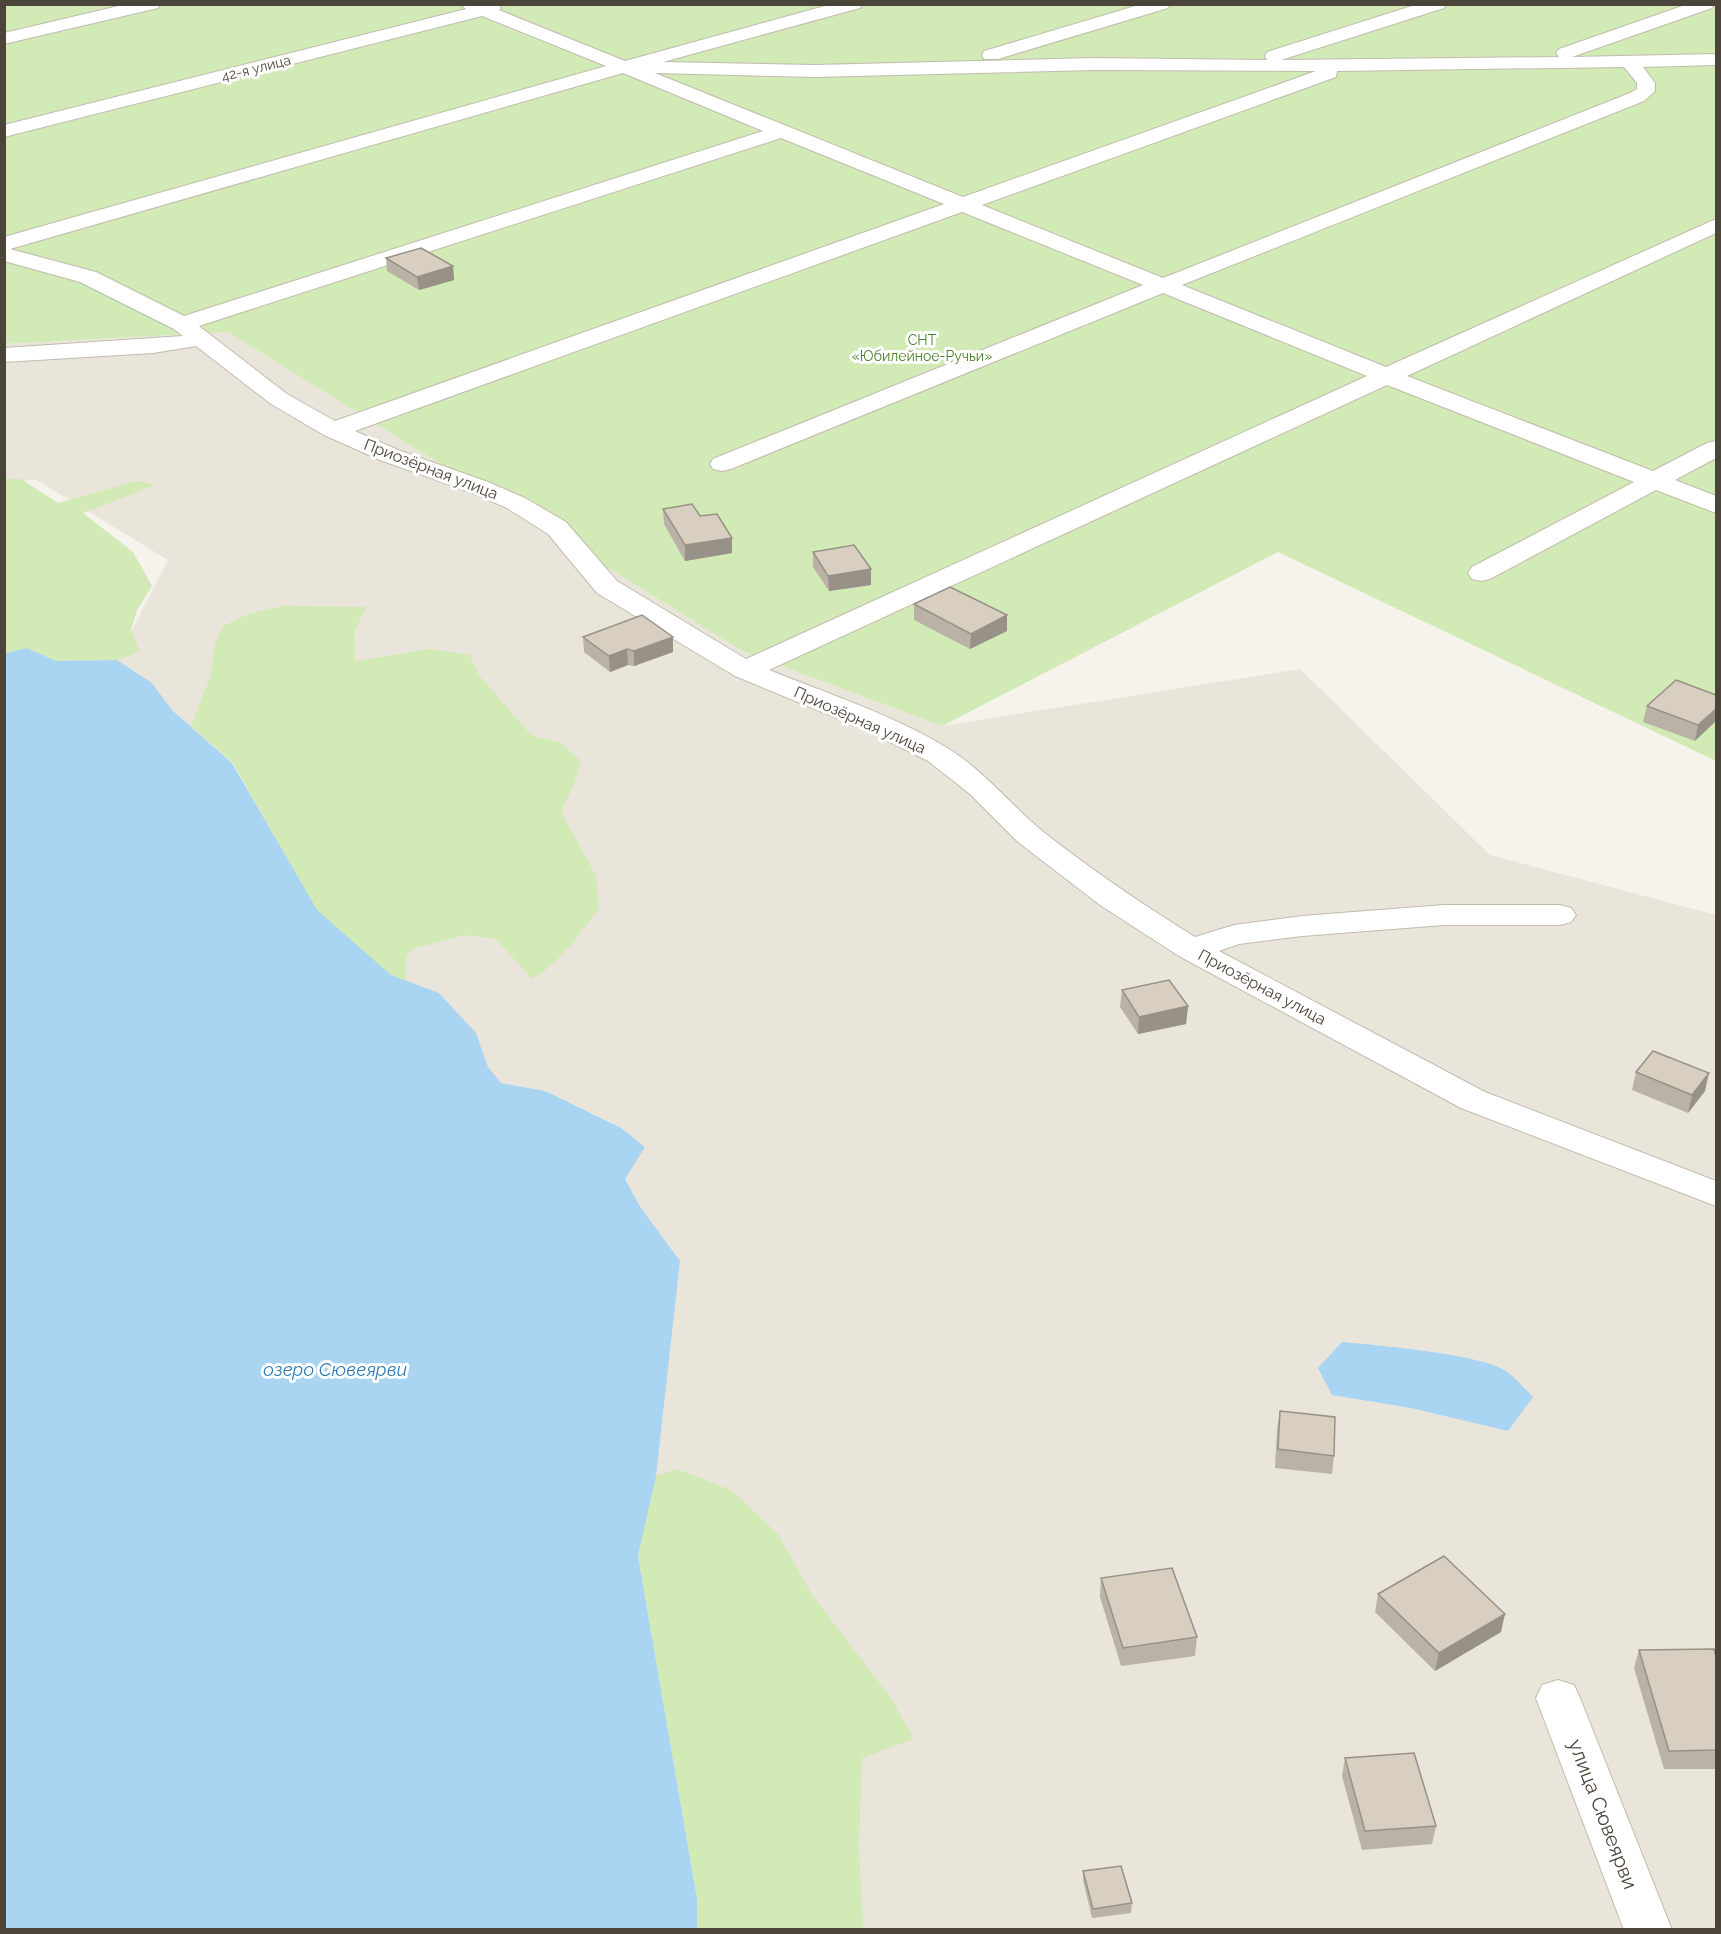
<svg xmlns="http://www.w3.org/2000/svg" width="1721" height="1934" font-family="Raleway,sans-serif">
<rect width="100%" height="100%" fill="#f6f3ec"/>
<polygon fill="#eae5da" points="228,332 742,651 942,726 1300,669 1490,855 1716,915 1716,1929 697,1929 697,1899 646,1516 680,1261 641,1208 625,1179 545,1091 501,1083 488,1068 475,1033 391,975 316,910 233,763 172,710 152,683 117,660 168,560 37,480 5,481 5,344"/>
<g fill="#d2eab5">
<polygon points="5,5 1716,5 1716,761 1278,552 942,726 742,651 228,332 5,344"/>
<polygon points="4,479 21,479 58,503 137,481 156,485 83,513 133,552 152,586 137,610 131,630 140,652 117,660 56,661 27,648 5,654"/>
<path d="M282 606 366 607 354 633 355 661 430 649 470 655 478 674 532 736 559 742 581 761 574 785 561 812 596 876 599 908C579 935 561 962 532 979L496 939 464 935 413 949 406 957V981L391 975 316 910 233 763 191 726 210 678 215 644 223 626 248 614Z"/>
<polygon points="677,1469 731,1490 778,1534 813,1596 891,1698 914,1739 862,1758 859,1846 863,1929 697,1929 697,1899 638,1556 656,1476"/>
</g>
<g fill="#a9d4f2">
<polygon points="27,648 56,661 117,660 152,683 172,710 232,763 317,910 391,975 439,993 476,1033 488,1067 501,1083 545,1091 621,1128 645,1147 625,1179 641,1208 680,1261 656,1476 638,1556 697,1899 697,1929 5,1929 4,654"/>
<path d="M1342 1342C1375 1345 1481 1354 1506 1371 1516 1378 1524 1388 1533 1397L1508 1431 1411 1408 1332 1395 1318 1368Z"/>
</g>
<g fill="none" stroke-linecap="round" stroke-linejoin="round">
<defs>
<g id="minor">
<polygon points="127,4 160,4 158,8 4,44 4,33"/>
<path d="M460 4H498L501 8 499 10 625 61 832 4H862L860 8 663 62 815 65 1093 58 1267 60 1265 56 1267 52 1418 4H1446L1444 8 1281 60 1559 57 1556 53 1559 49 1688 4H1714L1712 8 1572 57 1716 54V65L1643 67 1655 83V91L1644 101 1182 285 1386 367 1716 219V233L1407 376 1653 471 1707 443 1716 441V458L1675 480 1716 496V513L1656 490 1490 579 1481 581 1472 579 1468 573 1472 567 1634 482 1387 385 769 670C826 693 896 716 949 749 984 771 1010 804 1041 830 1090 869 1142 904 1195 937L1234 925 1302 916 1444 905H1560L1571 908 1576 915 1571 922 1560 925H1444L1302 936 1239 944 1219 951 1485 1092 1716 1181V1206L1461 1108 1179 956 1100 905 1018 842 970 794 928 761 868 731 735 676 597 593 548 534 507 508 470 492 380 460 324 435 271 404 196 346 153 353 4 362V348L183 336 174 329 80 282 4 261V237L606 66 482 16 4 137V125L466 9ZM1624 67 1637 83V89L1630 93 1163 278 982 205 1336 77 1337 71ZM1093 70 1316 71 963 197 655 73 815 77ZM623 73 763 131 184 316 96 272 10 249ZM781 138 944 204 335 421 287 394 199 326ZM962 212 1143 285 713 459 710 464 713 469 722 471 731 469 1163 293 1367 376 746 659 617 581 566 522 525 498 488 482 398 450 355 431Z"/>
<polygon points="1142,4 1170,4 1168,8 998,59 984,59 982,55 984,51"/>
<polygon points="1558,1680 1574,1685 1580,1698 1672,1930 1624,1930 1536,1698 1542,1685"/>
</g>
</defs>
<use href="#minor" stroke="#c2bbae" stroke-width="2"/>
<use href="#minor" fill="#fff" fill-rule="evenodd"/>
</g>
<g fill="#bab2a6">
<polygon points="386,258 453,266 454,280 419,290 387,271"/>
<polygon points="663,509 700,516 732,538 732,553 685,561 664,524"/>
<polygon points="813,552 871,585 829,591 813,567"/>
<polygon points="914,604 1007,615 1007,631 970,649 914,620"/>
<polygon points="583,637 673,652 634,666 628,665 610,672 584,652"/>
<polygon points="1716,695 1695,741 1643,722 1647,706"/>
<polygon points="1122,990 1188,1006 1186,1024 1138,1034 1120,1007"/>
<polygon points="1636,1072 1705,1091 1688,1113 1632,1090"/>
<polygon points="1280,1411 1334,1456 1332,1474 1275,1468 1277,1429"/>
<polygon points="1101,1578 1197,1637 1195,1656 1121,1666 1100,1597"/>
<polygon points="1378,1594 1501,1632 1435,1671 1375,1612"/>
<polygon points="1639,1650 1716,1656 1716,1769 1664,1769 1634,1668"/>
<polygon points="1345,1758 1436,1826 1432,1844 1362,1850 1342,1776"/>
<polygon points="1083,1871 1132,1903 1131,1913 1092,1918 1083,1880"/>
</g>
<g fill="#979187">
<polygon points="453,266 454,280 419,290 417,277"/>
<polygon points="732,538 732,553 685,561 685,545"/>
<polygon points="871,569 871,585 829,591 828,576"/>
<polygon points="1007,615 1007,631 970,649 971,634"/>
<polygon points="673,637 673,652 634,666 634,651"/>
<polygon points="627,649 628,665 610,672 609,656"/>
<polygon points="1716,709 1716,721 1695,741 1698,725"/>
<polygon points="1188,1006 1186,1024 1138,1034 1139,1017"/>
<polygon points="1709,1073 1705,1091 1688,1113 1692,1095"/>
<polygon points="1505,1614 1501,1632 1435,1671 1439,1653"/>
</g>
<g fill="#d8cfc1" stroke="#979187" stroke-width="1.5">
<polygon points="421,248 453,266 417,277 386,258"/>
<polygon points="692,504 700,516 717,514 732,538 685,545 663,509"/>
<polygon points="854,545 871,569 828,576 813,552"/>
<polygon points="950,587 1007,615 971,634 914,604"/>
<polygon points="642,615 673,637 634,651 627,649 609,656 583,637"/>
<polygon points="1676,680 1716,695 1716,709 1698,725 1647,706"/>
<polygon points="1169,980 1188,1006 1139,1017 1122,990"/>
<polygon points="1653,1051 1709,1073 1692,1095 1636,1072"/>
<polygon points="1280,1411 1335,1417 1334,1456 1278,1449"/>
<polygon points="1444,1556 1505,1614 1439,1653 1378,1594"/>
<polygon points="1172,1568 1197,1637 1123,1648 1101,1578"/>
<polygon points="1714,1649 1716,1656 1716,1750 1669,1751 1639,1650"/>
<polygon points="1414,1753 1436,1826 1365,1831 1345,1758"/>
<polygon points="1121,1866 1132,1903 1093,1909 1083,1871"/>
</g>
<g text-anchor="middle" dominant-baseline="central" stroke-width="6" stroke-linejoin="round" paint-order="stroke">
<g font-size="14" fill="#4b4439" stroke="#fff">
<text transform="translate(256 68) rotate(-14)">42-я улица</text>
</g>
<g font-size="14" fill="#4a7f2a" stroke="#fff">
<text x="922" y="340">СНТ<tspan x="922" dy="16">«Юбилейное-Ручьи»</tspan></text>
</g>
<g font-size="16" fill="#4b4439" stroke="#fff">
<text transform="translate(431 469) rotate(21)">Приозёрная улица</text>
<text transform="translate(860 720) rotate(24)">Приозёрная улица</text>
<text transform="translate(1262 987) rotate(28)">Приозёрная улица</text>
</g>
<g font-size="18" font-style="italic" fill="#2e7ab2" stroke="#fff">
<text x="335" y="1369">озеро Сювеярви</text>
</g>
<g font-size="20" fill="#4b4439" stroke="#fff">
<text transform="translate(1603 1814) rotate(69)">улица Сювеярви</text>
</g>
</g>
<rect width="1721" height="1934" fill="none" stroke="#4b4439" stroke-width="12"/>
</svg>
